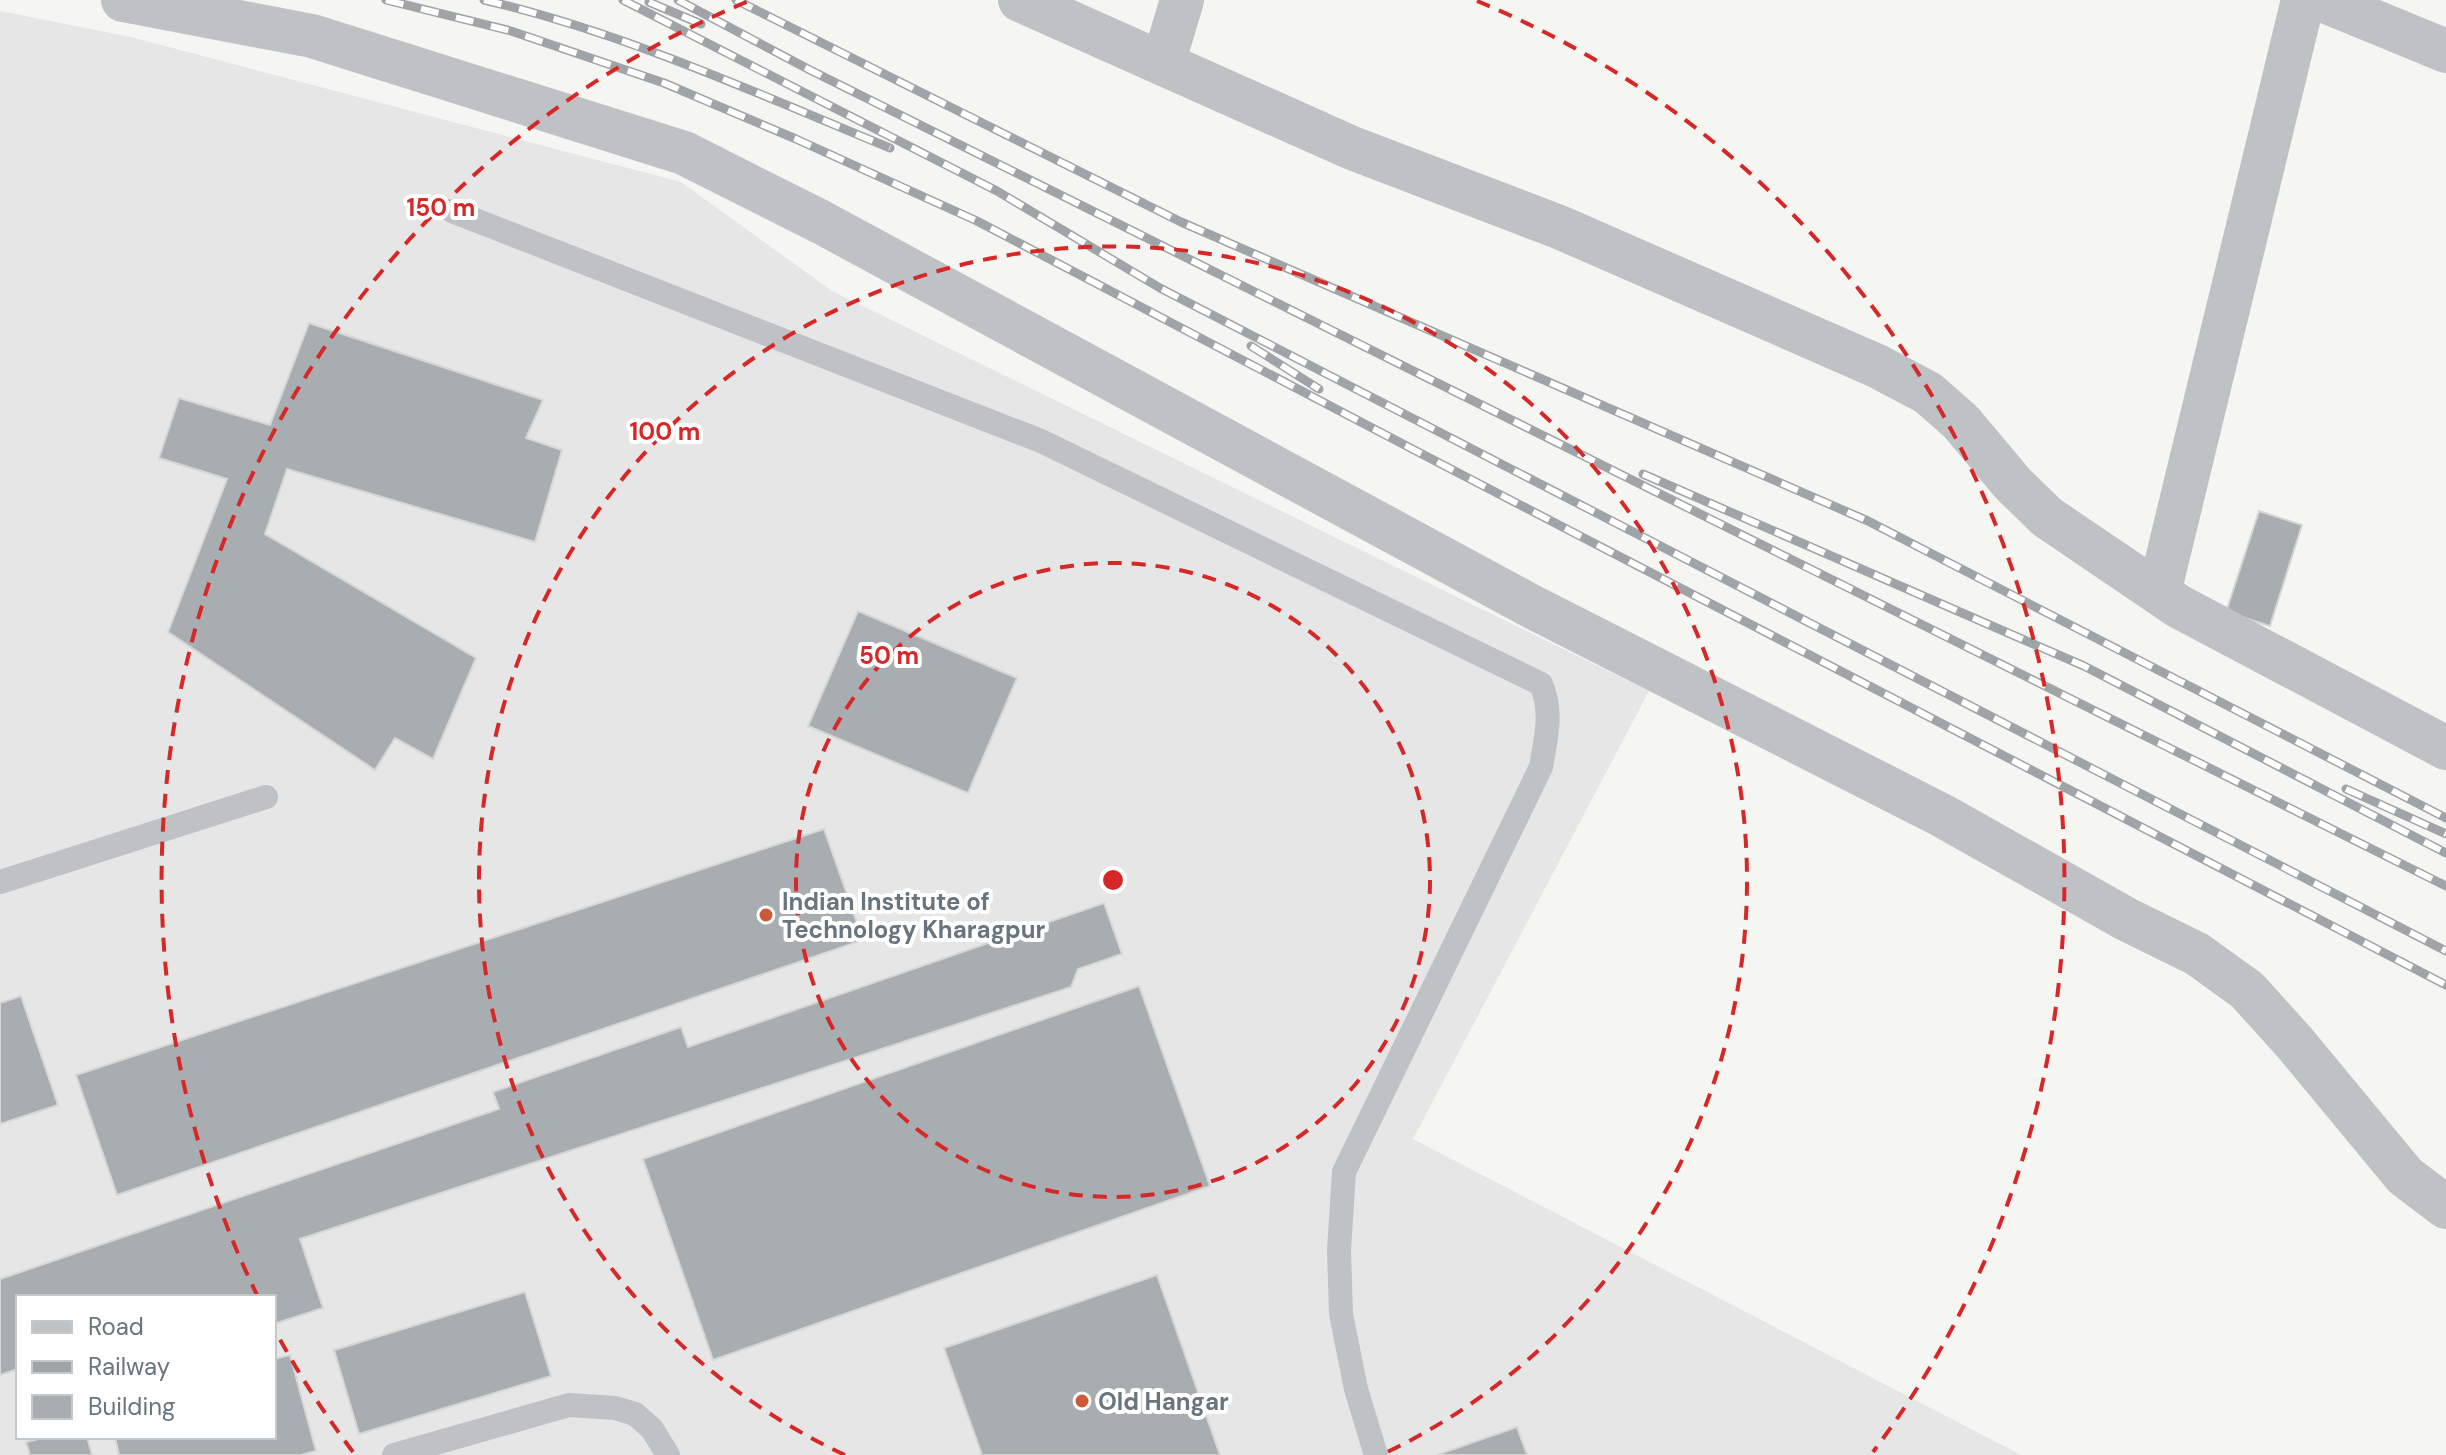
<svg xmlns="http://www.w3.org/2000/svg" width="2446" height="1455" font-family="'DM Sans',sans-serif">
<rect width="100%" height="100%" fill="#f5f5f2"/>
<path fill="#e5e6e5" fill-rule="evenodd" d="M0 11 131 37 681 182 832 291 1649 691 1413 1139 2021 1455H0ZM18 1297H274V1437H18Z"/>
<g fill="#a7adb1" stroke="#d6d6d5" stroke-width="2">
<polygon points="309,323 543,400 526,438 562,450 535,542 287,469 265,534 476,658 433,759 395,738 375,770 168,632 227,479 159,458 179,398 270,425"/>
<polygon points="2259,511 2302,525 2270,626 2226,612"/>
<polygon points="858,611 1017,678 968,793 808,726"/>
<polygon points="824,829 863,940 117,1195 76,1075"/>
<polygon points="1104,903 1122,954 1078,969 1071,987 300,1239 323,1308 274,1324 274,1297 18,1297 18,1369 0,1375 0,1279 499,1109 493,1092 681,1027 688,1047"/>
<polygon points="1139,986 1210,1186 713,1360 643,1159"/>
<polygon points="21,996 58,1105 0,1124 0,1003"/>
<polygon points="1157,1275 1220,1455 982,1455 944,1348"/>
<polygon points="525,1292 551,1376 359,1434 334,1350"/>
<polygon points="290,1355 316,1451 301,1455 119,1455 115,1437 274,1437 274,1359"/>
<polygon points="1517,1427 1527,1455 1437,1455"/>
<polygon points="46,1437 87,1437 92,1455 30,1455 26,1442"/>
</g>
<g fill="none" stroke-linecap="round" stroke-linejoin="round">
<g stroke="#bfc2c5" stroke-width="24">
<path d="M452 211 1041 441 1541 684C1553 712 1546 738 1541 767L1344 1172 1339 1250 1341 1314 1356 1389 1376 1455"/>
<polyline points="0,882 266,797"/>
<polyline points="394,1455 569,1405 615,1408 635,1414 652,1429 668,1455"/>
</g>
<g stroke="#bfc2c5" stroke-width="44">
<polyline points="123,0 312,36 684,153 821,222 1527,604 1943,816 2126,919 2197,954 2247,990 2294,1042 2405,1176 2446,1207"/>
<polyline points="1020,0 1352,148 1559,227 1877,366 1928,393 1961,422 2013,484 2047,517 2159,593 2178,606 2446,748"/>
<polyline points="2322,0 2446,51"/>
<polyline points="1163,64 1182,0"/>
<polyline points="2159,593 2303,0"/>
</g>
<defs>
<g id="rail">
<polyline points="386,0 511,31 664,83 796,139 977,221 1420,453 2446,985"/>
<path d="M484 0C625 33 756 93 890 148"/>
<polyline points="623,0 997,191 1160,288 2446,951"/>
<polyline points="678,0 810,70 2446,886"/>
<polyline points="736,0 1181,222 1868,521 2446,818"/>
<polyline points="649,2 701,24"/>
<polyline points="1251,346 1319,389"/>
<polyline points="1643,474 2084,666 2446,853"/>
<polyline points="2346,789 2446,834"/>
</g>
</defs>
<use href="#rail" stroke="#9fa4a8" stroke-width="9"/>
<use href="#rail" stroke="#fff" stroke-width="6" stroke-dasharray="18" stroke-linecap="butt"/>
</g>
<g fill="none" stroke="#d62828" stroke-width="4" stroke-dasharray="14 10">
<circle cx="1113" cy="880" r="317"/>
<path d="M845 1455A634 634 0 1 1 1381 1455"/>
<path d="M353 1452A951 951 0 0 1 277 1334M258 1297A951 951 0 0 1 749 1M1477 1A951 951 0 0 1 1873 1452"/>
</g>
<g fill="#cd593a" stroke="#fff" stroke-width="3">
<circle cx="766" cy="915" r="8"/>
<circle cx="1082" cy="1401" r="8"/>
</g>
<g text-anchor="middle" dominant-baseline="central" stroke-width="8" stroke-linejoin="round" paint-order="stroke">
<g font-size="24" font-weight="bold" fill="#68757f" stroke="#fff" text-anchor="start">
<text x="782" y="901">Indian Institute of<tspan x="782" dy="28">Technology Kharagpur</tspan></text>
<text x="1098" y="1401">Old Hangar</text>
</g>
</g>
<circle cx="1113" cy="880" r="12" fill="#d62828" stroke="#fff" stroke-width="4"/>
<g font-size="24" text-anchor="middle" font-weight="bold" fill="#d62828" stroke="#fff" stroke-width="8" stroke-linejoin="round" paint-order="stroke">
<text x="441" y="216">150 m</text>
<text x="665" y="440">100 m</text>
<text x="889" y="664">50 m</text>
</g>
<rect x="16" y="1295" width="260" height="144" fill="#ffffff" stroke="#c3c8cc" stroke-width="2"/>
<rect x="32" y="1321" width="40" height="12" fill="#bfc2c5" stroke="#c3c8cc" stroke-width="2"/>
<text x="88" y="1335" font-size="24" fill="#68757f">Road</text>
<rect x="32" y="1361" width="40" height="12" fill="#9fa4a8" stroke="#c3c8cc" stroke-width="2"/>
<text x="88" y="1375" font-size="24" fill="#68757f">Railway</text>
<rect x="32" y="1395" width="40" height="24" fill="#a7adb1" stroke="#c3c8cc" stroke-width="2"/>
<text x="88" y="1415" font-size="24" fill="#68757f">Building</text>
</svg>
